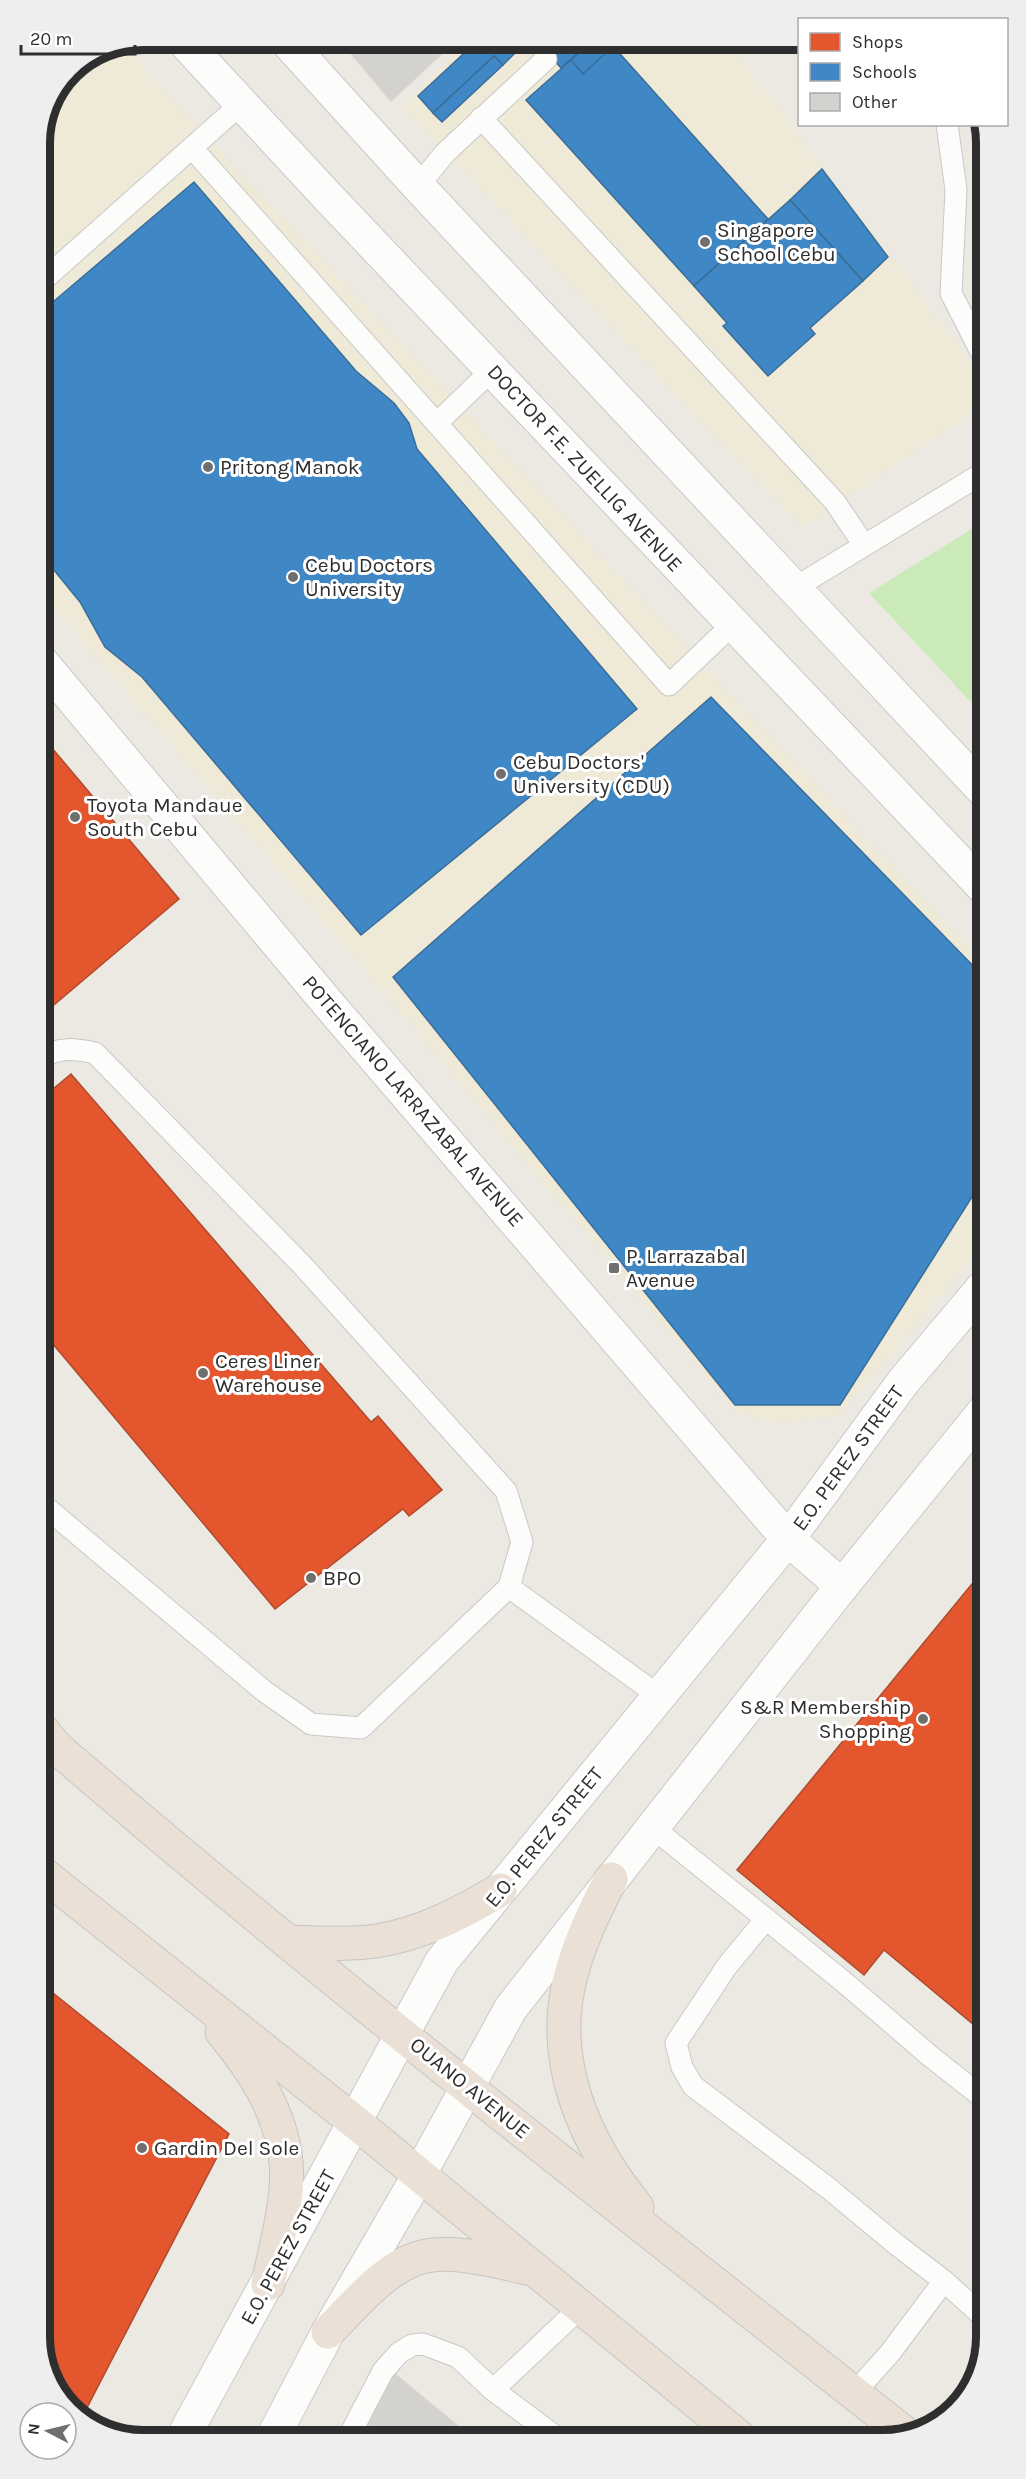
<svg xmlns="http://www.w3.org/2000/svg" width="1026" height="2479" font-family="Karla,sans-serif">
<rect width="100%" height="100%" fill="#ece9e3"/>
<g fill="#efe9d7">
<polygon points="727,41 982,377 982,406 802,528 402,106 466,43"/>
<polygon points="103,47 126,47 161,88 984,964 984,1243 840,1415 782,1424 736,1412 352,955 40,592 39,136 69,69"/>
</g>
<polygon fill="#caeab9" points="983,522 983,715 869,593"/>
<g fill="#e4572e" stroke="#ad4b2e" stroke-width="1.5">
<polygon points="41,735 179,899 41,1016"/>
<polygon points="71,1074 371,1422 378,1416 442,1490 409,1516 403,1509 275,1609 42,1331 41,1099"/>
<polygon points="985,1568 986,2035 884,1950 864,1975 737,1870"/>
<polygon points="43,1985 229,2134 81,2419 44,2370"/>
</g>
<g fill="#3f88c5" stroke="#3a6d98" stroke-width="1.5">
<polygon points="550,42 590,42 561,68 543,48"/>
<polygon points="590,42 618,42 583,74 571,60"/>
<polygon points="475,43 508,43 516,52 503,65 494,56 433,113 418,96"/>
<polygon points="613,46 768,219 694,286 526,100 571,60 583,74"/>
<polygon points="494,56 503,65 442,122 433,113"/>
<polygon points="822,169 888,257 863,281 790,200"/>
<polygon points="194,182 356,371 394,403 409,423 417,449 637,709 361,935 142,677 105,647 80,602 40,553 40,313"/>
<polygon points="790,200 863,281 810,328 815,334 768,376 723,326 727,323 694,286"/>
<polygon points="711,697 984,977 984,1178 840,1405 735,1405 393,977"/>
</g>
<g fill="#d4d2ce" stroke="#d7d4cf" stroke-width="1.5">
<polygon points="453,43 391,101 343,44"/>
<polygon points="395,2374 472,2438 361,2438"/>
</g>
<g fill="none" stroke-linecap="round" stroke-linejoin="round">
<defs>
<g id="lane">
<polyline points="481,118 835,502 864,545"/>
<polyline points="947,124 956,190 951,293 982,354"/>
<polyline points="192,148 669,685 733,624"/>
<polyline points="418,186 445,153 546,59"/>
<polyline points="40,283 242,103"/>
<polyline points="437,423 492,370"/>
<polyline points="793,589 983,473"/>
<path d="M41 1059C58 1046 76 1049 95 1053L303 1266 506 1491 522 1542 509 1587"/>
<polyline points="966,1433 985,1451"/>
<polyline points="42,1504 264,1691 311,1724 361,1728 509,1587 659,1696"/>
<polyline points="652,1827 844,1982 930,2056 986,2100"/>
<polyline points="766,1919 727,1966 676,2043 682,2067 693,2086 827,2187 897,2245 944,2281 987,2320"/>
<polyline points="854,2393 890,2353 944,2281"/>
<polyline points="556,2437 493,2390 581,2307"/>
<polyline points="348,2438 383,2371 399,2353 412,2345 423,2344 458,2357 493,2390"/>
</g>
<polyline id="street" points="40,660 331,1007 788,1539 842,1586"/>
<g id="secondary">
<polyline points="290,45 418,186 983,790"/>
<polyline points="188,46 328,197 984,888"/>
<polyline points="182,2439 442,1961 788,1539 903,1382 984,1286"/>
<polyline points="272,2439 328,2332 419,2175 511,2008 842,1586 985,1410"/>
</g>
<g id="highway">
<path d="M43 1731 57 1748C333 1986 621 2209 907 2435"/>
<polyline points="43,1874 356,2123 738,2436"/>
<path d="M611 1879C595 1910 580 1941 571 1975 548 2060 584 2142 637 2207"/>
<path d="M288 1942C317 1943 348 1945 376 1941 422 1934 461 1913 500 1890"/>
<path d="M222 2032C253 2069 281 2112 286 2162 290 2197 275 2249 268 2284"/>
<path d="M328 2332C404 2252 415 2240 526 2268"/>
</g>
</defs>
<use href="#lane" stroke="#c9c8c8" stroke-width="23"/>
<use href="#street" stroke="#c9c8c8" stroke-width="35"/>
<use href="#secondary" stroke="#c9c8c8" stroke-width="35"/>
<use href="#highway" stroke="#c6c5c3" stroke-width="35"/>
<use href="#lane" stroke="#fcfcfb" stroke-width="21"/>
<use href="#street" stroke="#fcfcfb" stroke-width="33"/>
<use href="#secondary" stroke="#fcfcfb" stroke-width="33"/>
<use href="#highway" stroke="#eae0d5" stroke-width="33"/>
</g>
<g fill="#706f6d" stroke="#fff" stroke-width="2">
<circle cx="705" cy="242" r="6"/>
<circle cx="208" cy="467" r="6"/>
<circle cx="293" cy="577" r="6"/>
<circle cx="501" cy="774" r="6"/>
<circle cx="75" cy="817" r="6"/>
<rect x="608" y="1262" width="12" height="12" rx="3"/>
<circle cx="203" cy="1373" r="6"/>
<circle cx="311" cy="1578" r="6"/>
<circle cx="923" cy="1719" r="6"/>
<circle cx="142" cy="2148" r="6"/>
</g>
<g text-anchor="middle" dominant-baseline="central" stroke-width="6" stroke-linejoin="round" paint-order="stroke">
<g font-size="21" fill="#2e2e2e" stroke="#fff" text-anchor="start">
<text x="717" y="230">Singapore<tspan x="717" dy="24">School Cebu</tspan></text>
<text x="220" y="467">Pritong Manok</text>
<text x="305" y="565">Cebu Doctors<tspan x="305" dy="24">University</tspan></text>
<text x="513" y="762">Cebu Doctors'<tspan x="513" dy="24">University (CDU)</tspan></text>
<text x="87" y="805">Toyota Mandaue<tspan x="87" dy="24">South Cebu</tspan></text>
<text x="626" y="1256">P. Larrazabal<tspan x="626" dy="24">Avenue</tspan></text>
<text x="215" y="1361">Ceres Liner<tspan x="215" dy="24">Warehouse</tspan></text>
<text x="323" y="1578">BPO</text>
<text x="911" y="1707" text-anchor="end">S&amp;R Membership<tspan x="911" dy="24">Shopping</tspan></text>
<text x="154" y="2148">Gardin Del Sole</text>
</g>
<g font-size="21" fill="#2e2e2e" stroke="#fff">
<text transform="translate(585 468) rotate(47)">DOCTOR F.E. ZUELLIG AVENUE</text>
<text transform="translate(413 1101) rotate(49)">POTENCIANO LARRAZABAL AVENUE</text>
<text transform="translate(848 1458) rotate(-54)">E.O. PEREZ STREET</text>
<text transform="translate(544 1837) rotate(-51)">E.O. PEREZ STREET</text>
<text transform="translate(470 2088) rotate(39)">OUANO AVENUE</text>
<text transform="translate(288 2247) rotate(-61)">E.O. PEREZ STREET</text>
</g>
</g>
<path d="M0 0H1026V2479H0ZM143 50H883A93 93 0 0 1 976 143V2337A93 93 0 0 1 883 2430H143A93 93 0 0 1 50 2337V143A93 93 0 0 1 143 50Z" fill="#eee" fill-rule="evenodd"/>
<path fill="none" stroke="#2e2e2e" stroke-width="8" d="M143 50H883A93 93 0 0 1 976 143V2337A93 93 0 0 1 883 2430H143A93 93 0 0 1 50 2337V143A93 93 0 0 1 143 50Z"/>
<rect x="798" y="18" width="210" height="108" fill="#ffffff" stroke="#ababab" stroke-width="1.5"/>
<rect x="810" y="33" width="30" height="18" fill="#e4572e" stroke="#ababab" stroke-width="1.5"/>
<text x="852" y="48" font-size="18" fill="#2e2e2e">Shops</text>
<rect x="810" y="63" width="30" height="18" fill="#3f88c5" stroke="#ababab" stroke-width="1.5"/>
<text x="852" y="78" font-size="18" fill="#2e2e2e">Schools</text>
<rect x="810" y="93" width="30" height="18" fill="#d4d2ce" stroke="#ababab" stroke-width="1.5"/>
<text x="852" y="108" font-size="18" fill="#2e2e2e">Other</text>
<g transform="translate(48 2431) rotate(277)"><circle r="28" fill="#ffffff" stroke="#ababab" stroke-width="1.5"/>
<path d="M0-4.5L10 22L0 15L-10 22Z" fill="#706f6d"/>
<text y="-9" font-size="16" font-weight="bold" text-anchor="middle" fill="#2e2e2e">N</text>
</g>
<path d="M21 45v9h114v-9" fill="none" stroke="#2e2e2e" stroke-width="3"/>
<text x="30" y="45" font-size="18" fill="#2e2e2e" stroke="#ffffff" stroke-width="4.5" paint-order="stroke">20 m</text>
</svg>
